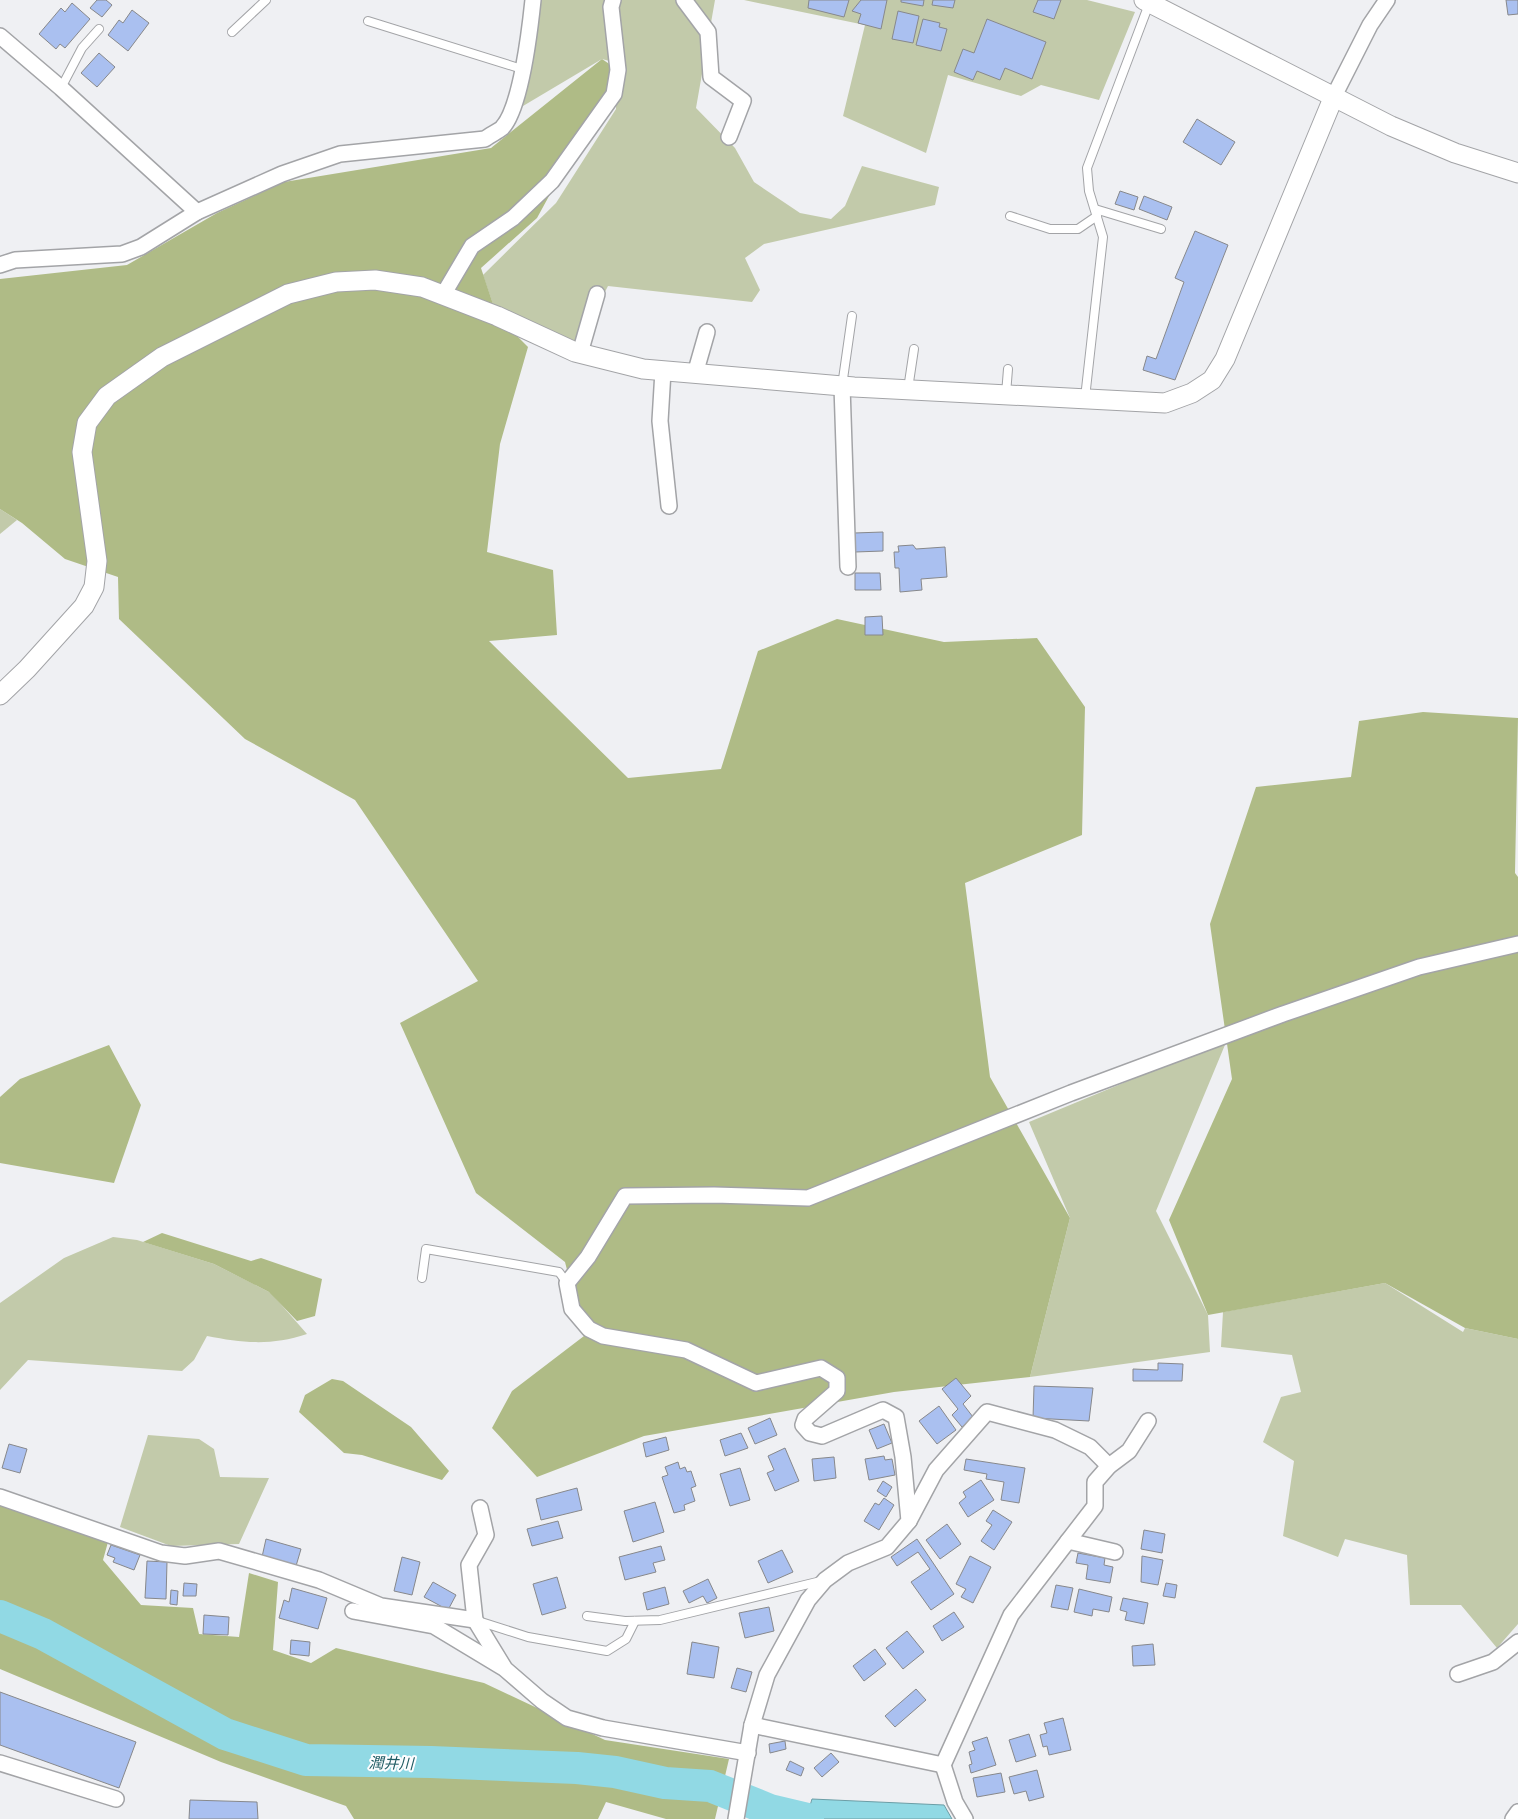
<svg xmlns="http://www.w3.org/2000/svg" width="1518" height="1819" font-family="Georgia,'Noto Sans JP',serif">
<rect width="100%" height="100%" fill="#eff0f3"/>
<g fill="#c2caaa">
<polygon points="540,0 604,0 611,7 612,0 715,0 696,108 735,148 754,182 800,213 831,219 845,206 862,166 939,187 935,205 764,244 745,258 760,290 752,302 608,286 578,344 497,316 483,275 556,203 616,109 617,63 602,59 523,106"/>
<polygon points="744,0 1087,0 1135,12 1099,100 1041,85 1021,96 948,75 926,153 843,116 865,25"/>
<polygon points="0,509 17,520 0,534"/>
<polygon points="1227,1040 1156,1211 1208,1315 1210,1352 1030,1377 1070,1218 1029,1122"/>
<path d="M113 1237 137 1240 214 1264 271 1293 307 1334C271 1346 243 1343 207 1336L194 1360 182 1371 28 1360 0 1390V1303L64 1258Z"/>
<polygon points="1385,1283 1463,1332 1465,1328 1518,1339 1518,1624 1497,1648 1461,1605 1410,1605 1407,1555 1345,1539 1338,1557 1283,1536 1294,1461 1263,1442 1281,1397 1301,1392 1292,1355 1221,1347 1223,1312"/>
<polygon points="148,1435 199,1439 214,1449 220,1477 269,1478 239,1544 171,1546 120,1527"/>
</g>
<g fill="#afbb86">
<polygon points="602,59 618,70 537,218 481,268 497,316 528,347 500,444 487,552 553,570 557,635 489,641 628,778 721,769 758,651 837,619 944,642 1037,638 1085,707 1082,835 965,883 990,1077 1070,1218 1030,1377 894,1392 644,1436 537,1477 492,1428 512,1391 584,1336 565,1262 476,1193 400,1023 478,981 355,800 245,739 119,619 118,577 65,559 22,523 0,509 0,279 127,265 217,213 284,182 491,148"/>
<polygon points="1423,712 1518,718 1515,873 1518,877 1518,1339 1465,1328 1385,1283 1208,1315 1169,1220 1232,1079 1210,924 1256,787 1351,777 1359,721"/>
<polygon points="109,1045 141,1105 114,1183 0,1163 0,1097 20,1079"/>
<polygon points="162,1233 251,1261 261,1258 322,1279 315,1316 297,1321 269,1292 214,1264 143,1242"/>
<polygon points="332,1379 343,1381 411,1427 449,1471 442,1480 362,1455 344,1453 299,1412 305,1395"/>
<polygon points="0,1504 108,1542 103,1560 141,1605 193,1608 199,1634 239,1637 249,1573 278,1582 273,1650 311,1663 336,1648 484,1683 605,1740 729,1759 715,1819 666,1819 606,1802 598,1819 354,1819 346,1806 221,1762 0,1669"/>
</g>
<polygon fill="#91d9e4" stroke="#6c9ea6" points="812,1799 944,1805 952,1819 806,1819"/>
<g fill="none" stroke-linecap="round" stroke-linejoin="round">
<polyline stroke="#91d9e4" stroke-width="32" points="0,1616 43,1634 225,1734 306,1760 431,1762 577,1768 615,1772 665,1783 710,1786 770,1810 808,1819"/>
</g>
<g fill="#aac0f0" stroke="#87888b">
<polygon points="97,0 106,0 112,5 102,17 90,8"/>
<polygon points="809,0 849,0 844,17 808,8"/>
<polygon points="861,0 887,0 881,29 858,23 861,14 852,11"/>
<polygon points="901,0 924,0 923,6 901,2"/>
<polygon points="933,0 955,0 953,8 932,5"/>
<polygon points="1038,0 1061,0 1054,19 1033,12"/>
<polygon points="1506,0 1518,0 1518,14 1508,15"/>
<polygon points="72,3 90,19 65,48 60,44 56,49 39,34 61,8 65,12"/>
<polygon points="132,10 149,23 128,51 108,35 119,20 123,23"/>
<polygon points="898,11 919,16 913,43 892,39"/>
<polygon points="923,19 940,23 939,27 947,29 941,51 916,45"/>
<polygon points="987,19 1046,42 1032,79 1005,68 1000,80 977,71 973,80 954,72 963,49 974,53"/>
<polygon points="99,53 115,67 97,87 81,73"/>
<polygon points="1197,119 1235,142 1221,165 1183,142"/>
<polygon points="1120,191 1138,197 1134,210 1115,204"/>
<polygon points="1144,196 1172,207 1167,220 1139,209"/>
<polygon points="1195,231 1228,245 1175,380 1143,370 1147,356 1156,359 1184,282 1175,278"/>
<polygon points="883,532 883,551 855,552 854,533"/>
<polygon points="913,545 916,549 945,547 947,577 921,579 922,590 900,592 899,568 895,568 894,552 899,552 898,546"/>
<polygon points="855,573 880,573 881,590 855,590"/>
<polygon points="882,616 883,635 865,635 865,617"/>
<polygon points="1158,1363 1183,1364 1182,1381 1133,1381 1133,1369 1158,1370"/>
<polygon points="956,1378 971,1396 963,1404 973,1417 962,1427 952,1415 958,1409 942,1389"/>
<polygon points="1034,1386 1093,1388 1089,1421 1033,1418"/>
<polygon points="939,1406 956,1430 937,1444 919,1421"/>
<polygon points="770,1418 777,1435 755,1444 748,1428"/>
<polygon points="884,1424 892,1443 877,1449 869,1430"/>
<polygon points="741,1433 748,1448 725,1456 720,1440"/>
<polygon points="666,1437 669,1450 646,1457 643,1443"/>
<polygon points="9,1444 27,1449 20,1473 2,1468"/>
<polygon points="785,1448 799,1481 775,1491 767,1473 774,1470 768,1456"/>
<polygon points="884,1456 885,1460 892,1459 895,1475 869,1480 865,1459"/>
<polygon points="834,1457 836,1478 814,1481 812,1459"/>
<polygon points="966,1459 1025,1468 1019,1503 1001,1500 1004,1482 986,1479 987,1474 964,1470"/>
<polygon points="678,1462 680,1469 685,1467 687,1472 691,1471 696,1486 691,1488 695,1501 684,1505 685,1510 674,1513 662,1477 668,1475 665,1467"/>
<polygon points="740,1468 750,1500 730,1506 720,1474"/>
<polygon points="981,1480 994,1500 968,1517 959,1503 966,1497 963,1492"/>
<polygon points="883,1481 892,1487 886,1497 877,1491"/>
<polygon points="577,1488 582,1510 541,1520 536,1499"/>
<polygon points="884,1498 894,1505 879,1530 864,1521 875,1503 879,1505"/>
<polygon points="655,1502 664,1532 633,1542 624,1511"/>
<polygon points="993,1510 1012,1522 994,1550 981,1541 992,1525 986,1521"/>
<polygon points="558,1521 563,1538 532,1546 527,1529"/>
<polygon points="947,1524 961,1544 940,1559 926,1540"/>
<polygon points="1144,1530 1165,1534 1162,1553 1141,1549"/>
<polygon points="266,1539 301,1549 296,1566 262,1557"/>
<polygon points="917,1539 954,1594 931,1610 911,1582 930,1569 918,1552 897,1566 891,1557"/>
<polygon points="111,1545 140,1555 134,1570 113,1562 115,1558 107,1555"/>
<polygon points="661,1546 665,1560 653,1563 656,1572 625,1580 619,1557"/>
<polygon points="782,1550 793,1572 768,1583 758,1561"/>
<polygon points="1078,1553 1105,1558 1104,1565 1113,1567 1110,1583 1086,1579 1088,1565 1076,1563"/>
<polygon points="970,1556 991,1567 973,1603 961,1597 966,1589 956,1584"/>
<polygon points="1142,1556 1163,1560 1158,1585 1141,1582"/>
<polygon points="402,1557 420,1562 412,1595 394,1591"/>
<polygon points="147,1561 167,1562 166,1599 145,1598"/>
<polygon points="557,1577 566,1608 542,1615 533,1584"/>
<polygon points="708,1579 717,1598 707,1603 703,1596 689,1603 683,1591"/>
<polygon points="433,1582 456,1595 448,1610 424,1597"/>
<polygon points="184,1583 197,1584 196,1596 183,1596"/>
<polygon points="1166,1583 1177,1585 1175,1598 1163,1596"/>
<polygon points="1056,1585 1073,1588 1068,1610 1051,1607"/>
<polygon points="665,1587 669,1604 647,1610 643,1593"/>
<polygon points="292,1588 327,1598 318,1629 279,1618 284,1600 289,1602"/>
<polygon points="1079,1589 1112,1597 1109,1612 1093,1609 1092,1616 1074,1612"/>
<polygon points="171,1590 178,1591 177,1605 170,1604"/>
<polygon points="1123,1598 1148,1603 1144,1624 1125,1620 1127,1612 1120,1610"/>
<polygon points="769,1607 774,1631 745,1638 739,1613"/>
<polygon points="954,1612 964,1627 942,1641 933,1626"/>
<polygon points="204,1615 229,1617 228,1635 203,1634"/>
<polygon points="907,1631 924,1652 903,1669 886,1648"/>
<polygon points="291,1640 310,1642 309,1656 290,1654"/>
<polygon points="692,1642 719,1647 714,1678 687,1674"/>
<polygon points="1153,1644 1155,1665 1133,1666 1132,1646"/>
<polygon points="875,1649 886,1664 864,1681 853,1666"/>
<polygon points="737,1668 752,1672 746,1692 731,1688"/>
<polygon points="916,1689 926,1700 895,1727 885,1716"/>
<polygon points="0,1692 136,1742 119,1788 0,1745"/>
<polygon points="1063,1718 1071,1750 1049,1755 1047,1746 1043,1747 1040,1735 1047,1733 1044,1723"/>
<polygon points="1029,1734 1036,1756 1016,1762 1009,1740"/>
<polygon points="987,1737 996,1765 971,1773 969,1765 972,1764 969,1752 975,1750 972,1742"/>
<polygon points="785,1741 786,1749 770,1753 769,1744"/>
<polygon points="831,1753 839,1762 822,1777 814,1768"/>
<polygon points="790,1761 804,1768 801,1776 786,1770"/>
<polygon points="1037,1770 1044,1797 1029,1801 1026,1791 1014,1794 1009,1777"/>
<polygon points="1001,1773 1005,1792 977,1797 973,1778"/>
<polygon points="190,1800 257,1802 258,1819 189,1819"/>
</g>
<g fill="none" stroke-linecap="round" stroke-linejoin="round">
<defs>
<g id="service">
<polyline points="368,21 522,69"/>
<polyline points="232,32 266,0"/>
<polyline points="61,88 82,48 99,29"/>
<polyline points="1095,209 1161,229"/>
<polyline points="1010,216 1050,229 1078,229 1097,216"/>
<polyline points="842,386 852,316"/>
<polyline points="908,389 914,349"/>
<polyline points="1006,394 1008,369"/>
<polyline points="1085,398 1103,237 1089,191 1087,168 1149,4"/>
<polyline points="422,1278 426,1249 559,1272 567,1283"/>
<polyline points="587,1616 625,1621 660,1620 821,1581"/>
<polyline points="478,1621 528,1637 607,1651 626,1639 635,1621"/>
</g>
<g id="minor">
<polyline points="684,0 708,32 711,77 743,101 729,137"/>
<polyline points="0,36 61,88 197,212"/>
<polyline points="1334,96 1370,25 1387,0"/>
<path d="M0 265 15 260 122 254 141 247 197 212 282 174 340 154 485 139C490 135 497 132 502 128 521 108 530 29 533 0"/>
<polyline points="443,295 472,246 513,218 552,181 614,94 618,70 611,7 613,0"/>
<polyline points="580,353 597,294"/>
<polyline points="663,371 660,421 669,506"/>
<polyline points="695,374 707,332"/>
<polyline points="842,386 848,567"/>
<polyline points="0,1497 161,1553 185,1556 219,1551 319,1580 381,1606 475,1620"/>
<polyline points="480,1508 486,1535 469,1565 475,1620 505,1669 542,1701 567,1718 603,1728 748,1753"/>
<polyline points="909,1521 936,1470 987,1412 1055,1430 1090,1447 1109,1466"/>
<polyline points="1068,1541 1095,1506 1095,1482 1109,1466 1129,1451 1148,1421"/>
<polyline points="353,1611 434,1626 502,1667"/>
<polyline points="1458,1674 1493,1662 1518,1642"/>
<polyline points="752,1725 943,1765 1011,1615 1068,1541 1115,1552"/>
<polyline points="0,1763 116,1799"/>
<polyline points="943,1765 955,1802 965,1819"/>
<polyline points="736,1819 752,1725 767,1675 808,1600 825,1580 848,1563 887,1547 909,1521 903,1457 896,1417 883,1410 822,1436 810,1433 803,1425 805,1419 837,1391 837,1378 821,1368 756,1383 686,1350 603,1336 589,1329 572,1309 567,1283 588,1257 625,1196 714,1195 808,1198 1071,1093 1283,1014 1419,967 1518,944"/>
<polyline points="1513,1819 1518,1812"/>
</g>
<g id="tertiary">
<polyline points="1144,0 1391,126 1455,153 1518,173"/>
<polyline points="0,695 27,669 84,606 94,587 97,561 82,452 87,423 107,396 162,357 288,294 336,282 375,280 422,287 497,316 575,352 643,369 854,387 1165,403 1192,393 1212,380 1225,359 1334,96"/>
</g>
</defs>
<use href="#service" stroke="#a3a4a7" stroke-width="10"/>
<use href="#minor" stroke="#a3a4a7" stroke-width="18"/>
<use href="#tertiary" stroke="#a3a4a7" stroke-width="21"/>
<use href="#service" stroke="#fff" stroke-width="8"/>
<use href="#minor" stroke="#fff" stroke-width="15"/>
<use href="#tertiary" stroke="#fff" stroke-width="19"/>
</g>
<g text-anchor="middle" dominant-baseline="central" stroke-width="4" stroke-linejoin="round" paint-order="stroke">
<g font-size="15" font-style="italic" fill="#205c64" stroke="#fdfdff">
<text transform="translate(391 1762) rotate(1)">潤井川</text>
</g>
</g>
</svg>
